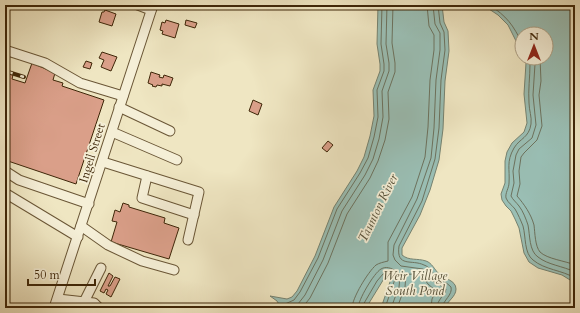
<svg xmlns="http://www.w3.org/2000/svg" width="580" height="313" font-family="Cardo,serif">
<rect width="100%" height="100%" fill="#efe6c2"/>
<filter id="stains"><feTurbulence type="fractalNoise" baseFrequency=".005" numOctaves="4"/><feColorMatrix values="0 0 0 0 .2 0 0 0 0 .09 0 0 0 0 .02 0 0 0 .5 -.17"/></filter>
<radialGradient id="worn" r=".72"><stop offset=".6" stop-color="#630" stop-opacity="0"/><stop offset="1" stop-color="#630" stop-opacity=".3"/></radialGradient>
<g fill="#9abfb5" stroke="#758270">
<path d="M378 5H442L444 22 448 31 449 51 445 81 443 129 439 160 430 190 420 215 402 248V255C409 261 417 258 426 261 432 263 434 269 439 274 444 279 456 280 456 289 456 297 447 301 445 308H381L391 279 385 277 366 308H281L277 301 270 296 287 299 292 297 297 291 315 256 334 207 357 171 364 157 370 136 374 116 373 90 380 71V64L377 44Z"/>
<polygon points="483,5 575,5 575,283 562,275 538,268 529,262 524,253 519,228 515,219 511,211 506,206 502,200 501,194 505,183 505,161 507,152 512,143 524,132 527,123 524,94 526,63 524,58 546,58 546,34 522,34 522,53 508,25 498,15"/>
</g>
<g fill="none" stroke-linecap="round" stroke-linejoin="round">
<g stroke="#6c725e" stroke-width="1">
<path d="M433 5 435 24 440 33V50L436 80 434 128 431 158 417 199 394 245 393 255 395 260 401 266 423 269 427 272 433 281 446 289C445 296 437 299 437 308"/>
<path d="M438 5 440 23 444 32 445 50 441 80 439 128 435 159 422 201 399 246C396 268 412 259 424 265 430 267 432 272 435 276 440 281 447 282 451 287 453 295 443 300 442 308"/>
<path d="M489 5C507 16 513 25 522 43"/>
<path d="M528 58 530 64C530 77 528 90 529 103 529 110 532 117 531 124 529 138 520 138 514 148 506 162 510 169 509 183 509 188 505 193 506 198 508 203 512 205 515 209 518 214 521 221 523 226 526 237 524 253 533 260 545 270 562 270 575 278"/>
<path d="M534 58 535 64 533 95 536 125 532 138 519 149 516 155 513 171 514 183 511 196C513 200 516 202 519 206 523 211 526 219 528 225 530 235 529 251 538 257 548 265 563 266 575 272"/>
<path d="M540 58 541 81 539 95 542 126 537 140 524 153 521 157 519 171 520 184 517 196C524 204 531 214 534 225 535 233 535 246 540 252 547 259 566 261 575 265"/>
<polyline points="284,308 285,304 294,300 300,292 318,258 337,209 360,173 368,158 374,137 378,117 377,90 384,71 384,64 381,44 382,5"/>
<polyline points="289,308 298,304 305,295 323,260 342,211 365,175 373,159 379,139 383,117 382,91 389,71 389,63 386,44 387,5"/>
<polyline points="302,308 310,298 328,263 347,214 370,178 378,161 385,140 389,119 388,92 395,72 395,63 392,43 393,5"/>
<path d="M352 308C352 298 368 272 376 265 379 263 384 262 388 261V242L412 197 425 157 428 127 430 80 434 50V35L429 26 427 5"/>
<path d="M358 308C358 300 374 273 381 269 386 266 391 268 396 271L400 277 399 287 391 308"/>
<polyline points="363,308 363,305 377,281 383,274 389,273 394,275 395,279 385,308"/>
<polyline points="397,308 405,287 406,275 408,274 421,275 428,284 436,291 432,299 431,308"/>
</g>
</g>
<g fill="#da9f89" stroke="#3e2608">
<polygon points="105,10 116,14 112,26 99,22 102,12 104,12"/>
<polygon points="166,20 179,24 175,38 162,34 163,31 160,30 162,22 165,23"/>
<polygon points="186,20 197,23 195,28 185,25"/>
<polygon points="102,52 117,57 111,71 101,67 104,60 99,58"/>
<polygon points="86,61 92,63 90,69 83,67"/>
<polygon points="32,63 55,73 53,80 63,83 62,86 104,100 76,184 5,160 9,149 5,148 5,73 13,75 12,79 25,83"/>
<polygon points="151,72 160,75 159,77 163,78 164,75 173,78 170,86 162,84 162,86 157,85 156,87 152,86 153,85 148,83"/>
<polygon points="253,100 262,104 258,115 249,111"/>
<polygon points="328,141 333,145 327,152 322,148"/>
<polygon points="123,203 129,205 129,207 165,218 164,223 179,228 169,259 111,242 117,222 112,221 115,210 120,212"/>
<polygon points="109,273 113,276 108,286 110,286 115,277 120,279 111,297 106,294 108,290 106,289 104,293 100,291"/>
</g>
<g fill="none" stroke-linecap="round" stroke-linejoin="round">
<defs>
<g id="minor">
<polyline points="138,5 151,10"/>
<polyline points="5,50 45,63 80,83 123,96"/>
<polyline points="119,107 170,131"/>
<polyline points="112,132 177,160"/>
<polyline points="103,162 199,192 188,240"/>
<polyline points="5,171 19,180 89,204"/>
<polyline points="147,176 142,198 194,215"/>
<polyline points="5,193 78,237"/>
<polyline points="81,226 108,245 142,261 174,270"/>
<polyline points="58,299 94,303 99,308"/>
<polyline points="84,302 101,268"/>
<polyline points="54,308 153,5"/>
</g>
</defs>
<use href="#minor" stroke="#6a5636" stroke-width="11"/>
<use href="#minor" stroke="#f5efd7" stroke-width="9"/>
<defs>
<polyline id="rail" points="5,71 24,77"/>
</defs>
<use href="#rail" stroke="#3e2608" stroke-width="4"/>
<use href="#rail" stroke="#f5efd7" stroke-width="2.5" stroke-dasharray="8" stroke-linecap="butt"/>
</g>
<g text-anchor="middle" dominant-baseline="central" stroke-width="3.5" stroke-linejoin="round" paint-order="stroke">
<g font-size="12" fill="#3e2608" stroke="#f5efd7">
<text transform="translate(92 153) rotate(-73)">Ingell Street</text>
</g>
<g font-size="13" font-style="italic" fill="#5a543c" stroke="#f5efd7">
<text transform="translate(378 208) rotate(-64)">Taunton River</text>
<text x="415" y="276">Weir Village<tspan x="415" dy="15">South Pond</tspan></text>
</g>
</g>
<rect width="580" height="313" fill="none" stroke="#efe6c2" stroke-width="20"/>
<rect x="6" y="6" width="568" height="301" fill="none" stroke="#3e2608" stroke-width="2"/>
<rect x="10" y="10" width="560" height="293" fill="none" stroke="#3e2608"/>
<g transform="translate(534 46)"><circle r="19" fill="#f5efd7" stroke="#ac9f84"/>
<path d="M0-3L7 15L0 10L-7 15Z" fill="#8f2418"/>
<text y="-6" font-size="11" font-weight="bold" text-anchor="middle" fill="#3e2608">N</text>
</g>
<path d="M28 279v6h67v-6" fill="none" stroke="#3e2608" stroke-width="2"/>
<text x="34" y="279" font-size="12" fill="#3e2608" stroke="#f5efd7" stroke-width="3" paint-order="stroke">50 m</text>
<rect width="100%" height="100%" filter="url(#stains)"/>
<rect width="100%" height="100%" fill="url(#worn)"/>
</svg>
